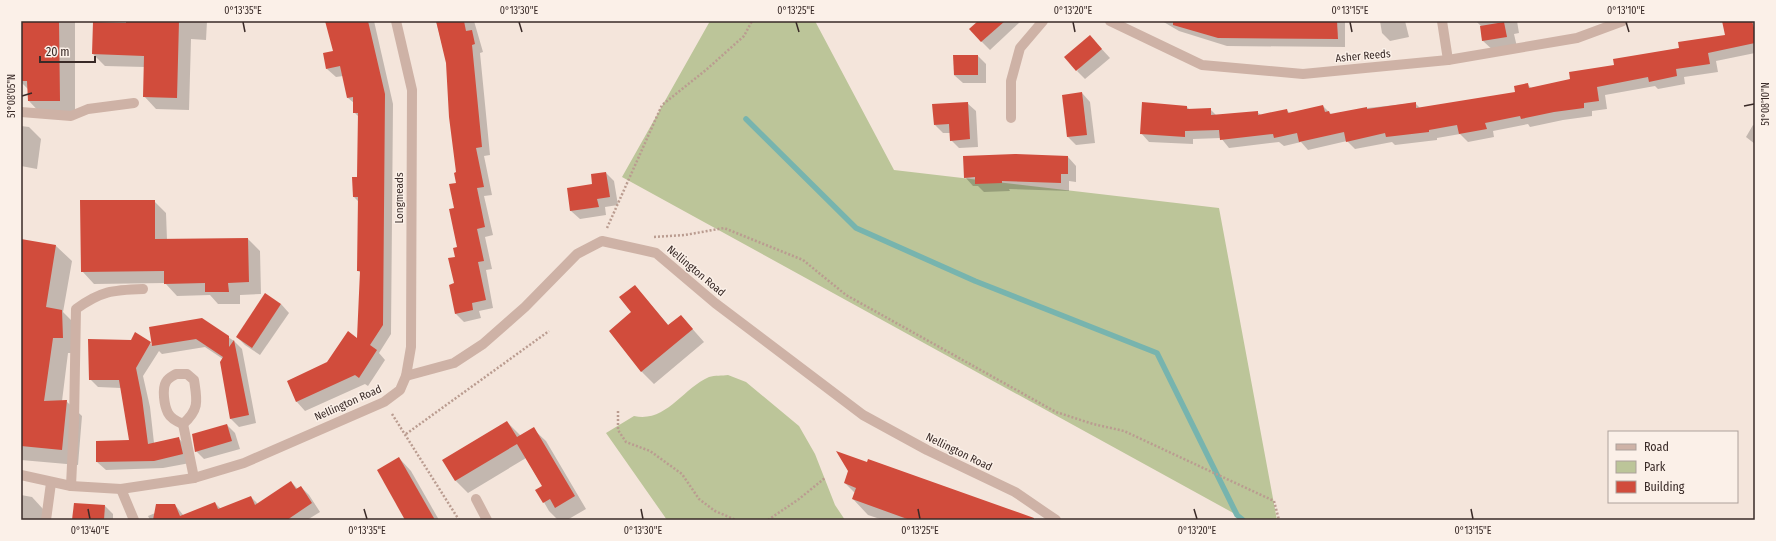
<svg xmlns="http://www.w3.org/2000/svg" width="1776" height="541" font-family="'Fira Sans Condensed',sans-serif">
<rect width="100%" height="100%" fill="#f4e5db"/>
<g fill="#bcc599">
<polygon points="710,21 815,21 894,170 1219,208 1277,520 1246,520 622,177"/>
<path d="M728 375 746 382 799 426 815 454 835 505 845 520H667L606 433 634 416C666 423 682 389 709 377 715 375 722 376 728 375Z"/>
</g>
<g fill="#0003">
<polygon points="30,21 75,21 75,116 44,117 29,101 28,89 21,82 21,23"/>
<polygon points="127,21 207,21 206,40 191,39 189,110 156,109 144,96 145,67 105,66 93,54 127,24"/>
<polygon points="326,21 374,21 393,104 391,334 379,353 385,360 368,386 365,384 305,411 297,402 288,381 328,363 358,339 361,273 358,271 359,202 354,197 358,178 359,117 354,112 354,103 348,98 343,76 336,77 327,69 334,51"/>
<polygon points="436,21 474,21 483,52 480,53 490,155 484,156 492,195 484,196 493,235 485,237 492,269 486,270 493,308 479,311 481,318 464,322 456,314 455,284 458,248 455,209 457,173 447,63"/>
<polygon points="979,21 1021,21 990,50 981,41"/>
<polygon points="1162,21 1345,21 1345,47 1227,46 1179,31"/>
<polygon points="1380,21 1405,21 1409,37 1390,41 1382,33"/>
<polygon points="1476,21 1517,21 1519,33 1514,34 1517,47 1494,51 1483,41 1481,26"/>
<polygon points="1723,21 1755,21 1755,53 1716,61 1718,72 1684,77 1685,84 1658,89 1655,86 1605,95 1607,109 1592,111 1592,116 1563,120 1530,127 1528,124 1493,131 1494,137 1468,142 1460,134 1437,138 1437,140 1395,145 1392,142 1355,149 1347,141 1308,150 1301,142 1284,146 1279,142 1229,148 1221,138 1193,139 1193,144 1149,142 1141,133 1187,107 1190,110 1210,109 1217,116 1257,112 1261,115 1286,110 1290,113 1323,106 1332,115 1367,108 1415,103 1420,108 1516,93 1527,84 1531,88 1571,80 1615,66 1726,36"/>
<polygon points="1098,45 1110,58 1085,79 1077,71"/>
<polygon points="978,56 986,64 986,83 963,83 954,75"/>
<polygon points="1082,93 1090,102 1095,143 1076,145 1068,137"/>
<polygon points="967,103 976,111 978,147 959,148 951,140 951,133 943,133 935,125"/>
<polygon points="1753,125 1755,126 1755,144 1746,137"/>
<polygon points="21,126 29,127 41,139 37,169 21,166"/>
<polygon points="1015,155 1068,157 1076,166 1076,182 1069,181 1069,191 1009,189 1010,191 984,192 978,186 973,186 965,177"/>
<polygon points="606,173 614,181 618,205 605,207 606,215 580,219 571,211 568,189 594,185"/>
<polygon points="154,201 166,213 167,240 248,239 260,251 261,294 240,295 240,304 218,304 210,295 177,296 165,283 94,284 82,271"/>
<polygon points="21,240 56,246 72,261 63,312 77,326 78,353 68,353 62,401 66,401 82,416 78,465 21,460"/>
<polygon points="635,286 669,326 681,316 704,342 654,384 642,372 610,332 632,312"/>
<polygon points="281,304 289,313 260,355 245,345 237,337"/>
<polygon points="150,327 228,337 234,341 242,349 256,423 239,427 231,419 223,359 205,347 162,354 159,351 143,376 150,407 154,443 178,438 187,446 190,463 163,468 106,470 97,462 130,441 121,388 98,387 90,379 150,343 153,346"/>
<polygon points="507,422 521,436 533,429 546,441 586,509 567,520 558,520 549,511 537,490 543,487 526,458 468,493 455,480"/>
<polygon points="227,425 235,433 240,449 204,459 196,451"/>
<polygon points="399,458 411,471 439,520 406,520"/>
<polygon points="869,460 1037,520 883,520 868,515 853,499 855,493 845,483 868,463"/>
<polygon points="291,482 298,489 301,487 309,495 320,512 307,520 150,520 148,516 175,505 184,516 215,503 221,509 251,497 258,504"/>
<polygon points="21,495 32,497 43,509 42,520 21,520"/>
<polygon points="105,506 113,514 113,520 73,520"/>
</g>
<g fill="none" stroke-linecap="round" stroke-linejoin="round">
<polyline stroke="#77b4ae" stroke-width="5.5" points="746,119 856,228 975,281 1157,353 1237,515 1243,520"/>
</g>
<g fill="#d14c3c">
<polygon points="29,21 59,21 60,101 28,101 27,81 21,81 21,22"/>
<polygon points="126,21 179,21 177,98 143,97 144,56 92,54 93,22 126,23"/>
<polygon points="325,21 368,21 385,94 383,325 370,345 377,350 359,378 355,375 296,402 287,381 327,362 348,331 357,338 360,271 357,271 358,197 353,197 352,177 357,177 358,113 353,113 353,97 347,98 340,66 326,69 323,53 333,51"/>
<polygon points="436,21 464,21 466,31 472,30 475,44 472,45 482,147 476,148 484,187 477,188 485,227 477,229 484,261 478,262 486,300 472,303 473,310 455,314 449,285 454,283 448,258 455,257 453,248 457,247 449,209 454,208 449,184 456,183 454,173 456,172 449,117 446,63"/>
<polygon points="978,21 1005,21 981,42 969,29"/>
<polygon points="1173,21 1337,21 1338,39 1218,38 1173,25"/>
<polygon points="1722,21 1752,21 1755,31 1755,43 1708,53 1710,64 1676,69 1677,76 1649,82 1648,77 1597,87 1599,101 1584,103 1584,108 1554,112 1521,119 1520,116 1485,123 1487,129 1459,134 1457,125 1429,130 1429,132 1386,137 1385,133 1346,142 1344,132 1299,142 1297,133 1274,138 1273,134 1220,140 1219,130 1185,131 1185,137 1140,134 1142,102 1187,106 1187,109 1211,108 1211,115 1258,111 1258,115 1287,109 1288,113 1323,105 1325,112 1329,111 1330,114 1367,107 1367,109 1416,102 1416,108 1515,92 1514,86 1528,83 1529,88 1570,79 1569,72 1614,65 1613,59 1679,48 1678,42 1725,35"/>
<polygon points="1504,22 1507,37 1482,41 1480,26"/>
<polygon points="1090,35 1102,49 1076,71 1064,57"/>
<polygon points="953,55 978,55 978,75 954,75"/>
<polygon points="1082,92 1087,135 1067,137 1062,95"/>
<polygon points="968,102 970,139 950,141 949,124 934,125 932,104"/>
<polygon points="1015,154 1068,156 1068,174 1061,174 1061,183 1002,181 1002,183 975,184 975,177 964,178 963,156"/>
<polygon points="606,172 610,197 597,199 599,207 570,211 567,188 592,184 591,174"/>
<polygon points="80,200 155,200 155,239 248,238 249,282 228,283 229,292 205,292 205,283 164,284 164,271 81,272"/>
<polygon points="21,239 56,245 46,307 62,310 63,338 53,338 44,401 67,400 62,450 21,446"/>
<polygon points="635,285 668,325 681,315 693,329 641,372 609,331 631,312 619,297"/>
<polygon points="265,293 281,304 252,348 236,337"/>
<polygon points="202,318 229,336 229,347 234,340 249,415 230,419 220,362 223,357 196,339 152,346 149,327"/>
<polygon points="135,332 151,342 136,368 142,398 148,444 179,437 183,454 154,461 96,462 96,441 129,440 119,380 89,380 88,339 131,340"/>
<polygon points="507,421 517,437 534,427 575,496 555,508 550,499 543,503 535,490 542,486 517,444 455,481 442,460"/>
<polygon points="227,424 232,441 195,452 192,434"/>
<polygon points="836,451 867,462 868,459 1034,518 1034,520 910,520 852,499 856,488 844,483 848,471"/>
<polygon points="399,457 435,520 405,520 377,470"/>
<polygon points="291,481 296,489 301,486 312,503 287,520 153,520 156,504 175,504 180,516 215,502 218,509 251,496 255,505"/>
<polygon points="74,503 105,505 104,520 72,520"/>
</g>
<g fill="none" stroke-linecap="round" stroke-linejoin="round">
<g stroke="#ba9c90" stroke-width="2.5" stroke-dasharray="2 2" stroke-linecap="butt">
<polyline points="607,228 662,105 706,70 744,36 752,21"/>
<polyline points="654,237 685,235 724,228 803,260 846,295 1056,412 1093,424 1124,431 1274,501 1279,520"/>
<polyline points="618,411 618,430 626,442 650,451 682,474 699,499 715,511 736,520"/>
<polyline points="392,414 459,520"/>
<polyline points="406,434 549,331"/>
<polyline points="768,520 799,499 825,478"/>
</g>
<g stroke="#ceb2a6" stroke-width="10">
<polyline points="1110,21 1202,65 1303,74 1448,60 1577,38 1623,21"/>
<polyline points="1442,21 1448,60"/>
<polyline points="21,112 71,116 88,109 134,103"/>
<polyline points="1011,118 1011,81 1020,48 1043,21"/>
<path d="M176 374H187L194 380C197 400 200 409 183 424 178 422 171 419 168 413 164 405 162 389 166 382 168 378 173 376 176 374Z"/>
<polyline points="406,376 454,363 483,344 525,307 577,254 602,241 656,253 715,303 863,415 927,450 1015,492 1056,520"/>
<polyline points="183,424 194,478"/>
<polyline points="21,475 71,486 121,489 194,478 244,463 384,402 400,390 406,376 411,347 412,90 396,21"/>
<path d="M71 486 74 421 76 309C101 291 112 290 143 289"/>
<polyline points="121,489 134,520"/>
<polyline points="476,499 487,520"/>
<polyline points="46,520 51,483"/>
</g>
</g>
<path fill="none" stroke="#392a27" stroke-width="1.5" d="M243 22 245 32M519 22 522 32M796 22 799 32M1073 22 1075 32M1350 22 1352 32M1626 22 1629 32M22 96 32 93M1744 106 1754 104M88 509 90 519M364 509 367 519M641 509 643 519M918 509 920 519M1194 509 1197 519M1471 509 1473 519"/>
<g text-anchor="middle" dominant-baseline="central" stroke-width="3" stroke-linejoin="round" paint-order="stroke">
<g font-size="11" fill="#392a27" stroke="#fbf0e8">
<text transform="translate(1363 56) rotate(-5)">Asher Reeds</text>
<text transform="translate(399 198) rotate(-90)">Longmeads</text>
<text transform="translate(696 271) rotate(40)">Nellington Road</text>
<text transform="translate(348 403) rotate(-24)">Nellington Road</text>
<text transform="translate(959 452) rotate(26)">Nellington Road</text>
</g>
</g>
<rect width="1776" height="541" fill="none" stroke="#fbf0e8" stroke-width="44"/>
<rect x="1608" y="431" width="130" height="72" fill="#fbf0e8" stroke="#ada19b"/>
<rect x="1616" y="444" width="20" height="6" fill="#ceb2a6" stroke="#ada19b"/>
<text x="1644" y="451" font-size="12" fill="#392a27">Road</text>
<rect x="1616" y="461" width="20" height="12" fill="#bcc599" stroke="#ada19b"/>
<text x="1644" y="471" font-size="12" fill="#392a27">Park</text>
<rect x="1616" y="481" width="20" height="12" fill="#d14c3c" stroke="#ada19b"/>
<text x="1644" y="491" font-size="12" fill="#392a27">Building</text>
<path d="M40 56v6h55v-6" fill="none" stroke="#392a27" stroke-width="2"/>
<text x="46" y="56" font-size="12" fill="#392a27" stroke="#fbf0e8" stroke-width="3" paint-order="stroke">20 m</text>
<rect x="22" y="22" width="1732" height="497" fill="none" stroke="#392a27" stroke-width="1.5"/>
<g font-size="10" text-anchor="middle" fill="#392a27">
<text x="243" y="14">0°13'35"E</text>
<text x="519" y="14">0°13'30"E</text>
<text x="796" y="14">0°13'25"E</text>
<text x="1073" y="14">0°13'20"E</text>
<text x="1350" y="14">0°13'15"E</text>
<text x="1626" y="14">0°13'10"E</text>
<text transform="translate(11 96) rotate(-90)" y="4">51°08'05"N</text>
<text transform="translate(1765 104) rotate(-90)" y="4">51°08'10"N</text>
<text x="90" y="534">0°13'40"E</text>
<text x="367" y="534">0°13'35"E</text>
<text x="643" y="534">0°13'30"E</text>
<text x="920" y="534">0°13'25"E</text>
<text x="1197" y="534">0°13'20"E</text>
<text x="1473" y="534">0°13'15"E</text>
</g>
</svg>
